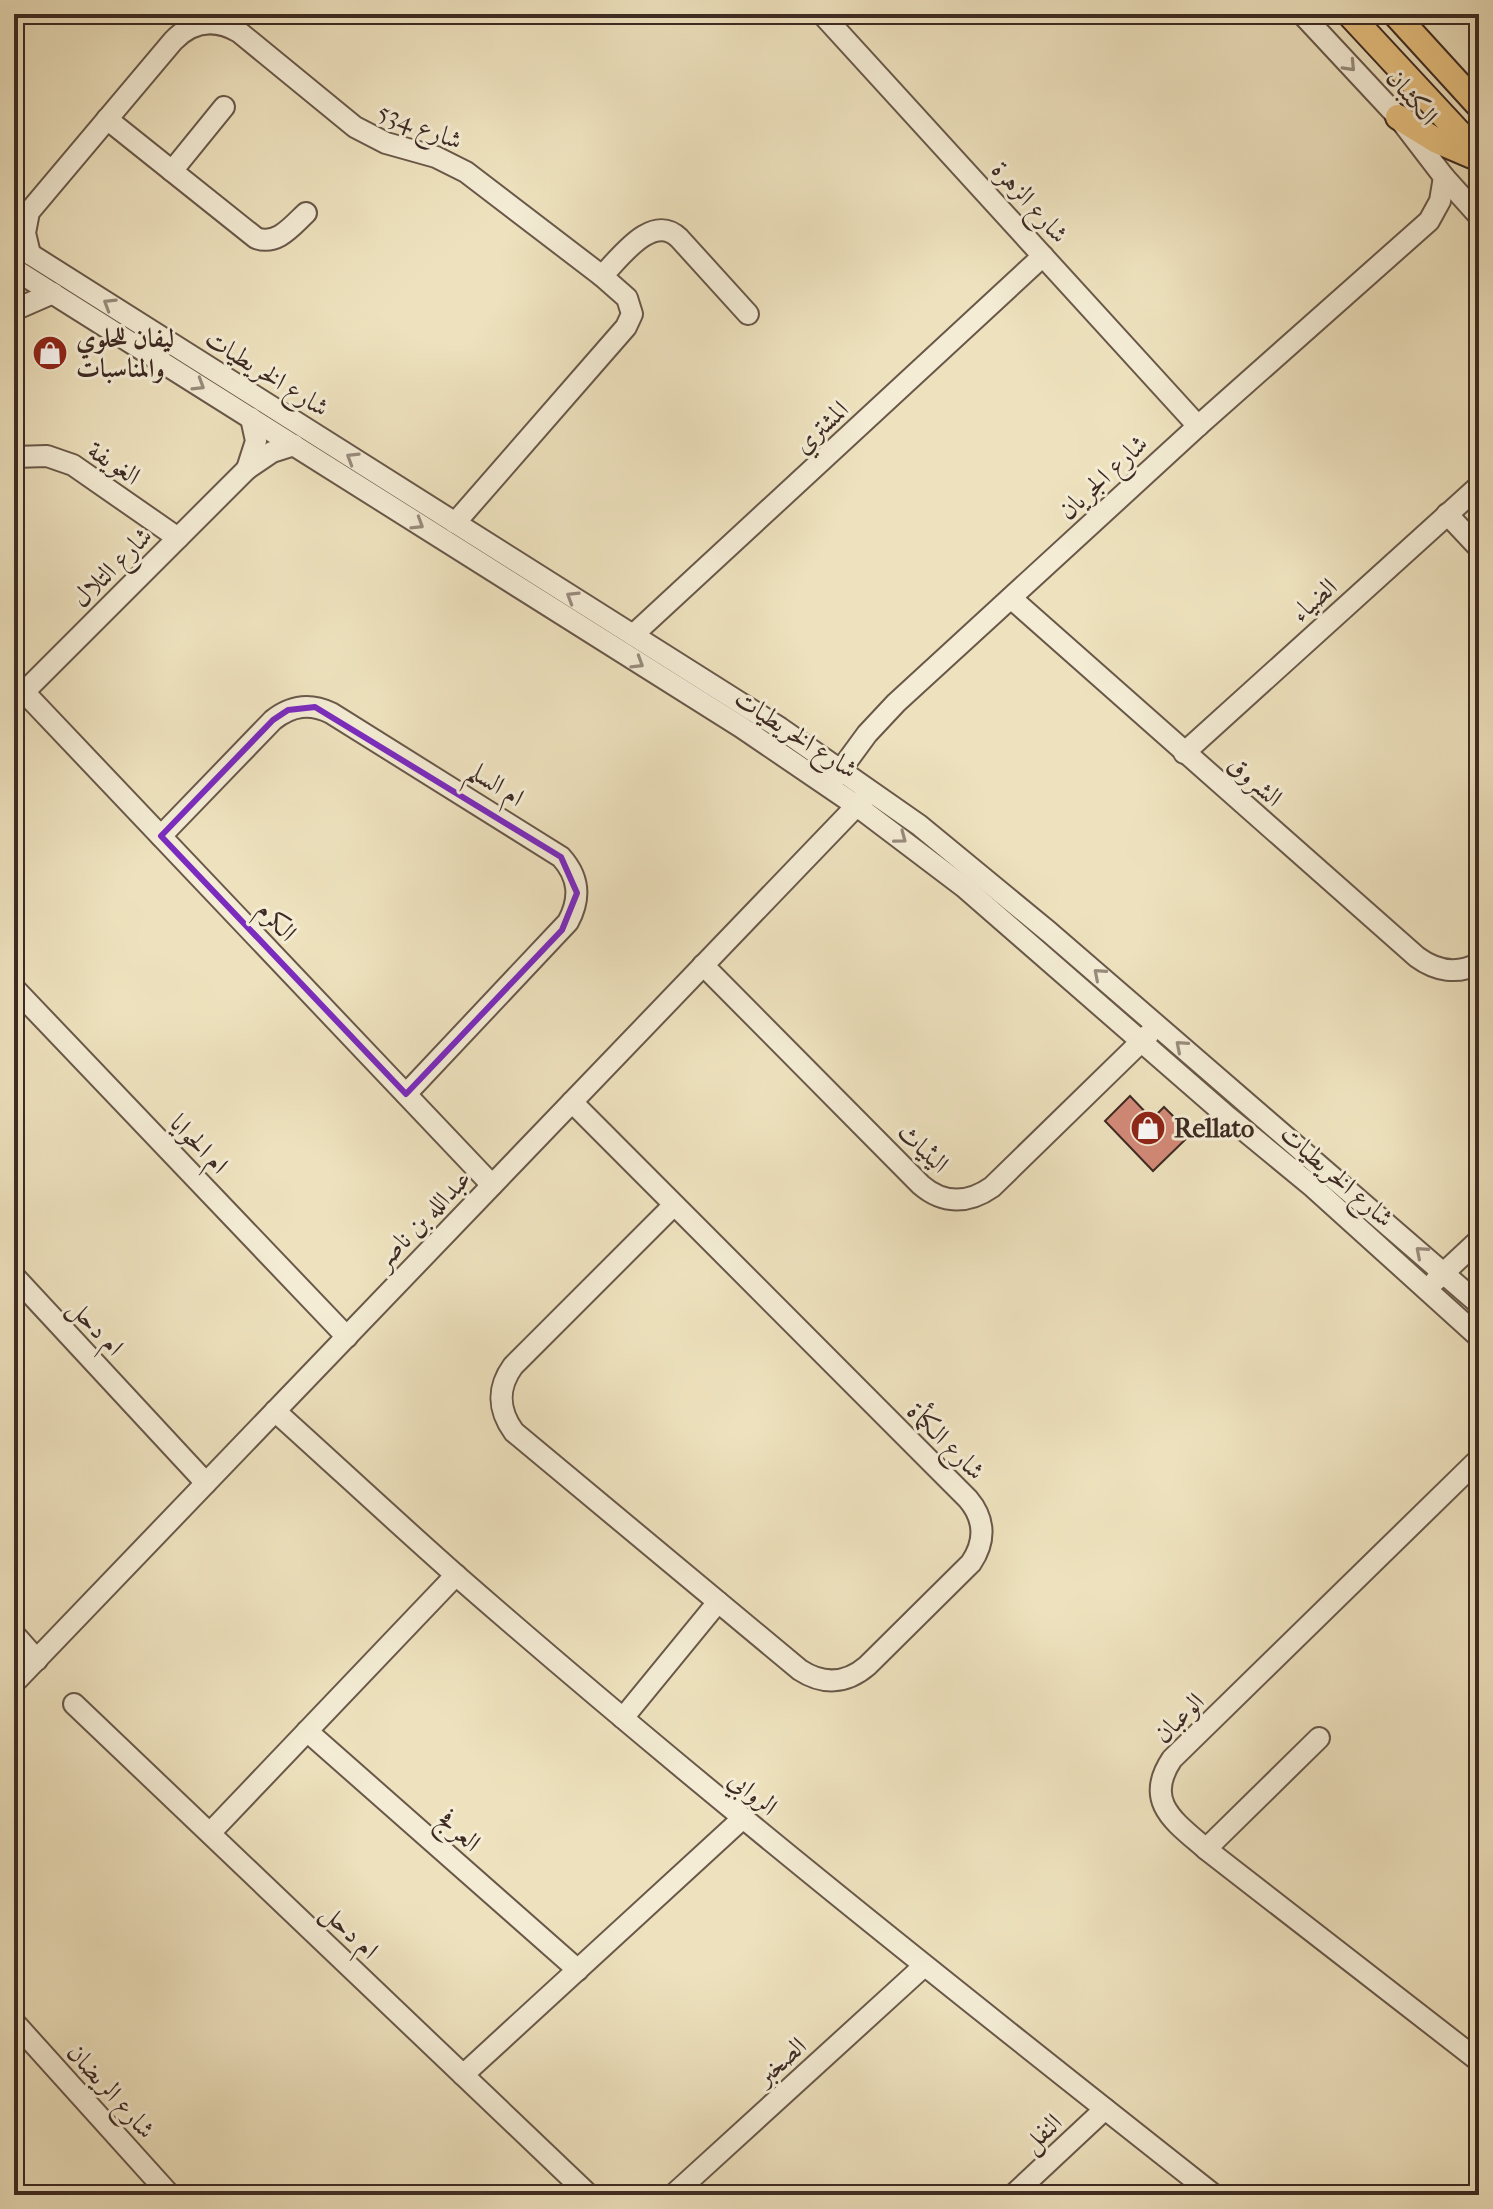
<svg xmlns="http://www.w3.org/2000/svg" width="1493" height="2209" font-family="'IM FELL French Canon',Amiri,serif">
<rect width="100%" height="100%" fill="#eee2be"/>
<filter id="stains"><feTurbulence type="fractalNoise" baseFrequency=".0025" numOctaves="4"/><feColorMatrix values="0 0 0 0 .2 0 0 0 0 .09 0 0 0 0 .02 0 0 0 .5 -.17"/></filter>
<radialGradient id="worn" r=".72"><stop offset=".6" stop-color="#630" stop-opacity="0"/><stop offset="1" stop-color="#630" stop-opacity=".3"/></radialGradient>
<polygon fill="#d38a78" stroke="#3d2a23" stroke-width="2" points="1130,1096 1152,1119 1164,1107 1191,1134 1153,1171 1105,1121"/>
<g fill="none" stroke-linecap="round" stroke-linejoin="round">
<defs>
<g id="minor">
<polyline points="822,14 1198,426"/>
<polyline points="1302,14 1398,117 1444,177 1479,216"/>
<path d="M107 119 256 238C277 246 292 226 306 213"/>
<polyline points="172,171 224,107"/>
<polyline points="14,244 780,728 919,825 1049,932 1479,1304"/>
<path d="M30 254 25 233 29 212 173 41C192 21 215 18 239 32L355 127 386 143 436 157 466 172 602 276 627 298 632 314 626 327 455 523"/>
<polyline points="14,269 741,727 857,806 964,887 1228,1117 1313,1187 1479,1337"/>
<path d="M602 276C620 258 652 212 679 238L748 314"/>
<polyline points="14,310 53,293"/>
<polyline points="14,457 47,456 73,465 178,538"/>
<polyline points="247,469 256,441 251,418"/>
<polyline points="1447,514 1479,548"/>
<path d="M1011 598 1417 957C1436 971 1458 975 1479 963"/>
<polyline points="633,635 1043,256"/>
<polyline points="24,692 492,1185"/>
<polyline points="14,702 247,469 272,452 294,445"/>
<polyline points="1184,753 1479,486"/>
<polyline points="834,779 867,734 896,703 1198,426 1429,221 1440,201 1444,177"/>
<path d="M161 836 273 720C292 705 310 703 331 713L561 857C579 877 581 898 568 922L406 1094"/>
<path d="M703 965 921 1185C943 1204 968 1204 992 1187L1149 1034"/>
<polyline points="14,988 347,1337"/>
<path d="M572 1102 968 1499C985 1519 986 1541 971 1563L867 1666C846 1684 823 1685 800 1670L514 1432C498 1410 497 1388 513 1366L674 1205"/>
<polyline points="14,1276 206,1483"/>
<polyline points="1435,1281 1479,1240"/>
<path d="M275 1411C336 1466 396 1522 457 1576 703 1791 958 1993 1214 2195"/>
<path d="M1479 1459 1172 1759C1143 1802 1175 1822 1206 1849L1479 2061"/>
<polyline points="14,1634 37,1660"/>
<polyline points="14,1683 865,797"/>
<polyline points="74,1704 589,2195"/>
<polyline points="623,1718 718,1602"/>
<polyline points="307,1731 578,1970"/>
<polyline points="210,1833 456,1575"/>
<polyline points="1206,1849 1319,1738"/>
<polyline points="14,2022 170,2195"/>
<polyline points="463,2075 743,1818"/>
<polyline points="673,2195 924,1966"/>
<polyline points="1013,2195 1105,2109"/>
</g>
<g id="major">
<polyline points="1349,14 1479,154"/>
<polyline points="1395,14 1479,106"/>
<polyline points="1398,117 1437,141 1477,158"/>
</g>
</defs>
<use href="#minor" stroke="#69584a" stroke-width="24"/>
<use href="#major" stroke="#3d2a23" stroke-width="28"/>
<use href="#minor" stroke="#f4ecd5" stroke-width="20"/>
<use href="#major" stroke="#e7c17f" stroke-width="24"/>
</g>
<defs><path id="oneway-chevron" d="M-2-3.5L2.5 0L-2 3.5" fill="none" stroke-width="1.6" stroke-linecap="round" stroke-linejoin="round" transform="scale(2)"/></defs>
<g stroke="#988b7c">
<use href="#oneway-chevron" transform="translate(1350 66) rotate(47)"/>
<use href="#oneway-chevron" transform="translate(109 304) rotate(-148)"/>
<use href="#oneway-chevron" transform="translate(199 385) rotate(32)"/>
<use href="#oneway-chevron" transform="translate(352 458) rotate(-148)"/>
<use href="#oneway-chevron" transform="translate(418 524) rotate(32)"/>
<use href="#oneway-chevron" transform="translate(572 597) rotate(-148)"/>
<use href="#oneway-chevron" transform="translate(638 663) rotate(32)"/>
<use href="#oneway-chevron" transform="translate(901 838) rotate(37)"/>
<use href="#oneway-chevron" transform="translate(1099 974) rotate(-139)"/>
<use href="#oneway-chevron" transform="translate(1181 1046) rotate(-139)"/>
<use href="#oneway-chevron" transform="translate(1421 1252) rotate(-139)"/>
</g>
<path fill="none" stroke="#7b2cbf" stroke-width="6" stroke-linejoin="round" d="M315 707 561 857 577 893 562 930 406 1094 161 836 273 720 288 710Z"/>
<defs>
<symbol id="shop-disc" viewBox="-11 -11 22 22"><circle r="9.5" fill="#8f2418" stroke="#f4ecd5"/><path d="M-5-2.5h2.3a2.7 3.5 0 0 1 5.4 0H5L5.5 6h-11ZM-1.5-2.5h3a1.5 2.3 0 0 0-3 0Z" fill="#fff"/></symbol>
</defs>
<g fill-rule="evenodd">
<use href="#shop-disc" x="30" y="333" width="40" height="40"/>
<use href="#shop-disc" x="1128" y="1108" width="40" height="40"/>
</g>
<g text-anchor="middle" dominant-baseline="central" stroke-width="6" stroke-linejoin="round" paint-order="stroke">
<g font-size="26" fill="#3d2a23" stroke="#f4ecd5">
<text transform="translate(1412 97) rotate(50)">الكثبان</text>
<text transform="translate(420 126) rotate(21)">شارع 534</text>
<text transform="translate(1030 202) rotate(48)">شارع الزهرة</text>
<text transform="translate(267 373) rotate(32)">شارع الخريطيات</text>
<text transform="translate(821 427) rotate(-43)">المشتري</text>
<text transform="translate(114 463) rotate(34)">الغويفة</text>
<text transform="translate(1103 477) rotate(-43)">شارع الجريان</text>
<text transform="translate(112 567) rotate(-45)">شارع التلال</text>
<text transform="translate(1314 600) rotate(-42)">الضياء</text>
<text transform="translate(796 734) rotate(33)">شارع الخريطيات</text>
<text transform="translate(1255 781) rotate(41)">الشروق</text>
<text transform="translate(496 784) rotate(32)">ام السلم</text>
<text transform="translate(277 921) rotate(47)">الكرم</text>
<text transform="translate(199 1144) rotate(46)">ام الحوايا</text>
<text transform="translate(923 1148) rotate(43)">اليثياث</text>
<text transform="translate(1337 1176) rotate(41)">شارع الخريطيات</text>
<text transform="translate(423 1219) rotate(-46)">عبدالله بن ناصر</text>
<text transform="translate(96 1327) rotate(47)">ام دحل</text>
<text transform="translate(946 1441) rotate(45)">شارع الكمأة</text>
<text transform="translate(1179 1718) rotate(-45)">الوعبان</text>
<text transform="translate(753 1793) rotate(40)">الروابي</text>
<text transform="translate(459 1831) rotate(41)">العرفج</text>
<text transform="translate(350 1931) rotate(44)">ام دحل</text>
<text transform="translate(781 2061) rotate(-42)">الصخبر</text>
<text transform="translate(111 2091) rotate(48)">شارع الريضان</text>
<text transform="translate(1042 2133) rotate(-43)">النفل</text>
</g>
<g font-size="26" font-weight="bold" fill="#3d2a23" stroke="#f4ecd5" text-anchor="start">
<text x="76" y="338">ليفان للحلوي<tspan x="76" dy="30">والمناسبات</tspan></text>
<text x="1174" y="1128">Rellato</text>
</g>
</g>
<rect width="1493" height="2209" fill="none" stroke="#eee2be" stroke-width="48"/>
<rect x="16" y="16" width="1461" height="2177" fill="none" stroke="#3d2a23" stroke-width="4"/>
<rect x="24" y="24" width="1445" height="2161" fill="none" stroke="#3d2a23" stroke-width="2"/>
<rect width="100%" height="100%" filter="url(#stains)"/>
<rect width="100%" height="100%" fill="url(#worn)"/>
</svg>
